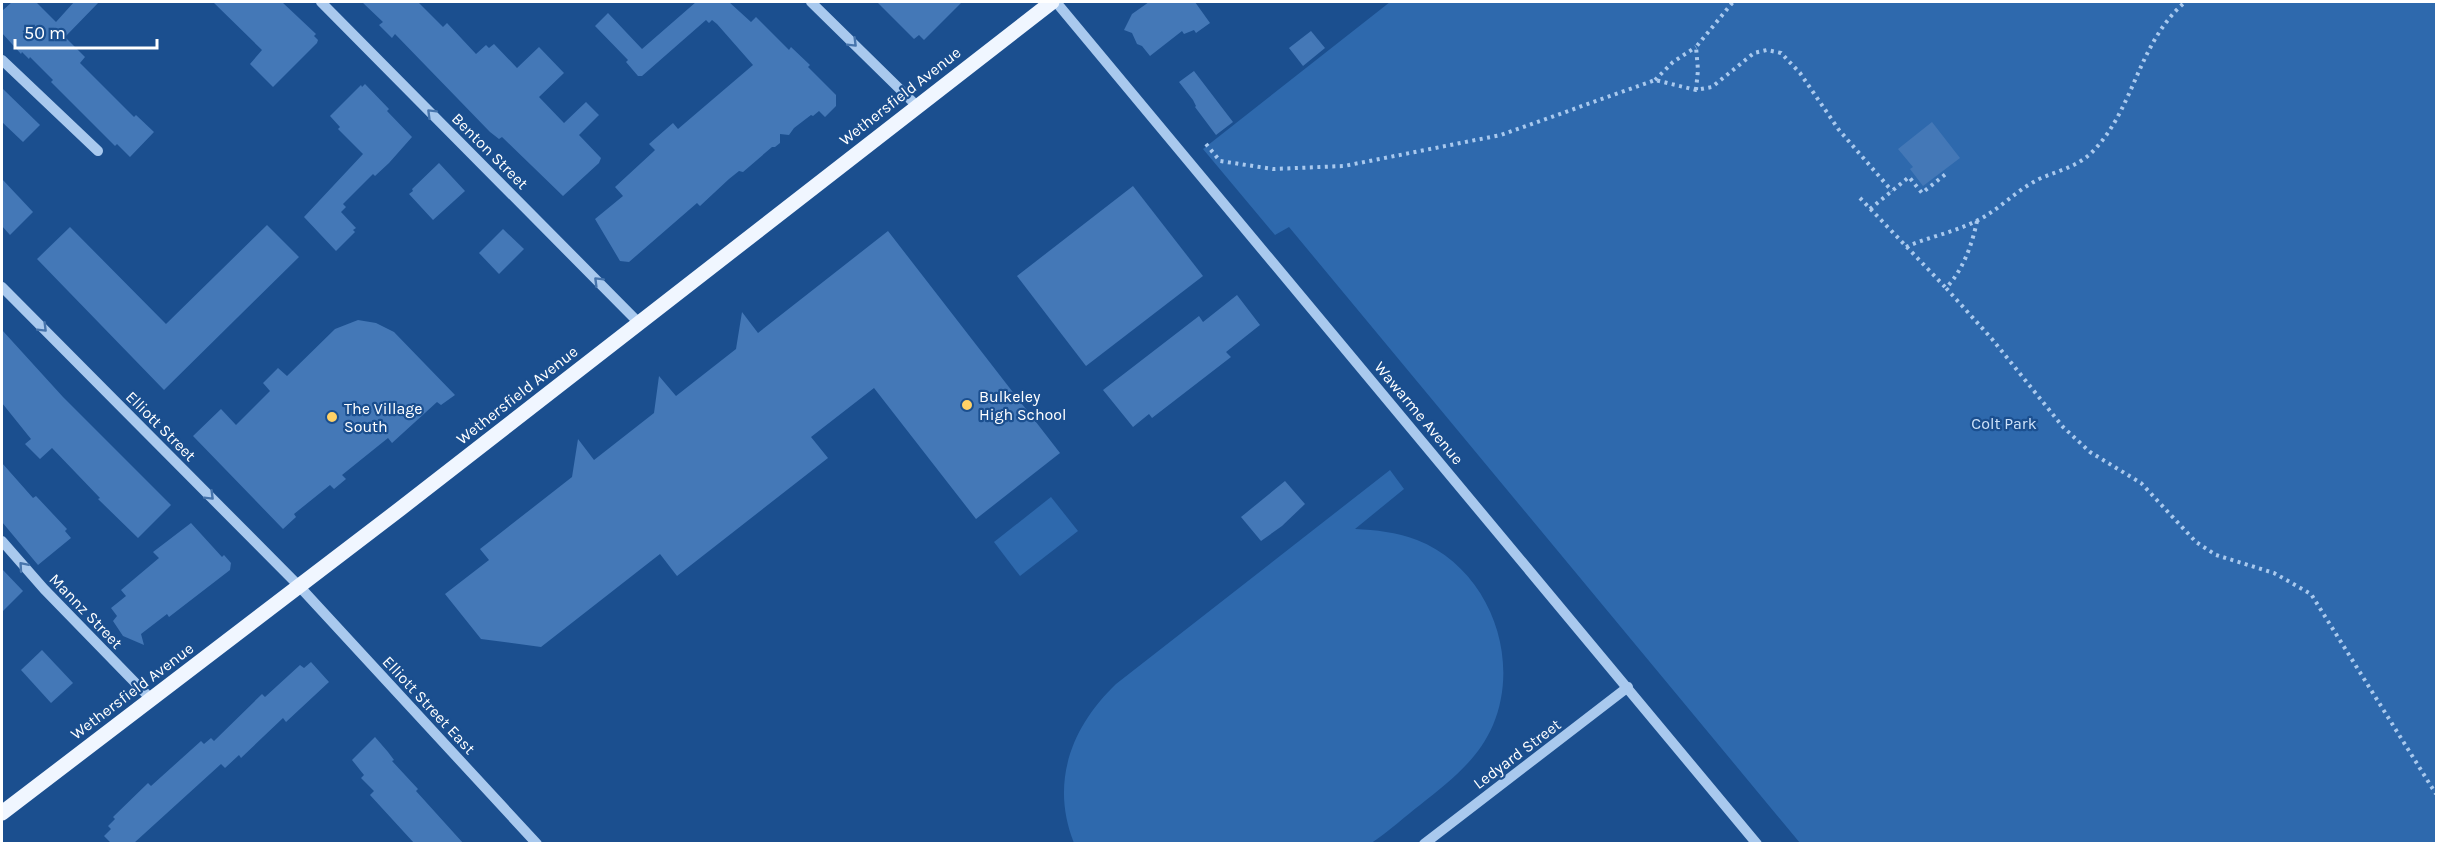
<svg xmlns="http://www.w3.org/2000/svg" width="2438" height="845" font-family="Karla,sans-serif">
<rect width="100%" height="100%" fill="#1b4f8f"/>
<g fill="#2e69ad">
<polygon points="1390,2 2436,2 2436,843 1800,843 1289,227 1275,235 1203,149"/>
<path d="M1390 470 1404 489 1355 529C1376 530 1396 532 1417 540 1488 568 1522 656 1493 725 1478 760 1449 782 1420 805 1409 813 1379 840 1369 844 1364 845 1356 844 1351 844 1333 844 1315 844 1297 844 1222 844 1148 844 1074 843 1050 783 1071 727 1116 684Z"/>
<polygon points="1051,497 1078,531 1020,576 994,542"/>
</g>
<g fill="#4478b7">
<polygon points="12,2 36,2 56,22 74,2 99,2 65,37 85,57 80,63 134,117 136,115 154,132 130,157 117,144 115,146 51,82 53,80 30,57 29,59 22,52 21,54 2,33 2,11"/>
<polygon points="213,2 282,2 316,34 314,36 318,40 317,43 273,87 250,64 262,50"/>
<polygon points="362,2 418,2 443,27 447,23 476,54 486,45 489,48 494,44 517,68 539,47 564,73 539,97 564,123 586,102 599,115 579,135 601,158 599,163 563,196 502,137 499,139 490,132 395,34 392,38 379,25 383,22"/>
<polygon points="696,2 729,2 751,22 756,17 789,50 791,47 810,65 808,67 836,95 836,106 825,117 819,111 813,116 811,115 794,128 789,135 780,134 780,143 775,147 772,147 743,172 739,171 729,179 700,206 697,203 629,262 620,261 595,219 623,196 615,187 653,152 655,150 649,144 673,123 678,129 753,65 717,24 712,20 709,23 706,20 642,76 638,76 626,62 628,60 595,26 608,13 642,49"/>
<polygon points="877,2 962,2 924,40 919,35 914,39"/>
<polygon points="1149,2 1195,2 1210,23 1196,33 1194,30 1184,34 1182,31 1150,56 1142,46 1137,44 1132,33 1124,30 1132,14"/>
<polygon points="1311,31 1325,48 1303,66 1289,48"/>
<polygon points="1194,71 1233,122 1216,135 1195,107 1196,106 1193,100 1179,82"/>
<polygon points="365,84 389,109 387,111 412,137 389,163 375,176 373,174 343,204 346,207 341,212 356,228 353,230 355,232 336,251 304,217 363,154 338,129 340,127 330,116 361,85 362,87"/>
<polygon points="2,88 40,125 23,142 2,122"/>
<polygon points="1932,122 1960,158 1923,186 1910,169 1913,167 1898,149"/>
<polygon points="439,163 465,191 433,220 409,194 413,191 412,189"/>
<polygon points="2,179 33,212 10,235 2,226"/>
<polygon points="1133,186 1203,276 1086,366 1017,276"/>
<polygon points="267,225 299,257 164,390 37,259 70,227 166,324"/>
<polygon points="503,229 524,249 499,274 479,253"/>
<polygon points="888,231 1060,453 976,519 874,388 811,437 828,458 677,576 660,554 541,647 481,639 445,594 489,560 480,549 572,477 578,439 594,460 654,413 659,376 676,396 736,349 742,312 758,333"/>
<polygon points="1237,295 1260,325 1226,352 1231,357 1152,418 1149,414 1133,427 1103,390 1199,316 1203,322"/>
<polygon points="358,320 376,323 394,332 455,395 441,405 437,402 392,443 388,438 342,475 346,479 334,489 330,485 294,514 296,517 283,529 193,436 221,409 236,425 270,391 263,383 278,368 287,376 335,329"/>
<polygon points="2,330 63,397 171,505 138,538 98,499 100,498 52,448 40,459 25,444 31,439 2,403"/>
<polygon points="2,463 33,498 36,496 67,529 65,531 71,538 38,565 2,522"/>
<polygon points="1285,481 1305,504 1282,526 1261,541 1241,517"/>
<polygon points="191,523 222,557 224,555 231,563 230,570 169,617 167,614 141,634 144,645 123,636 113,621 117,616 111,608 126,596 121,590 159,558 153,552"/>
<polygon points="2,569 23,591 2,612"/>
<polygon points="42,650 73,683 51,703 21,670"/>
<polygon points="311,662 329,682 286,722 283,718 241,758 239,755 225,768 221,764 134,843 111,843 104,836 111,829 108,826 115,819 113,817 148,783 151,786 201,741 204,744 211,738 214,741 262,694 265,697 300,665 304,668"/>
<polygon points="375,737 388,752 394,760 392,761 418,789 416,791 463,843 414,843 370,795 374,791 361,778 364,775 352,760"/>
</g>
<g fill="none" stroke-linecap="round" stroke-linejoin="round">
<g stroke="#a9c9ee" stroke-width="4" stroke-dasharray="3 4.5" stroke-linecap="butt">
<polyline points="1655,80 1673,62 1696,47"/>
<polyline points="1696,90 1698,70 1696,47 1733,2"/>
<polyline points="1206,144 1220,161 1273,169 1344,166 1501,135 1655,80 1696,90 1712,87 1754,53 1767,50 1781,53 1800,73 1839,130 1892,191"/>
<polyline points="1860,198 1946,288"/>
<polyline points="1870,209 1909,177 1922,193 1947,173"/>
<path d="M1977 221C1972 245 1963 270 1946 288L1992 339 2063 427 2090 452 2141 483 2196 542 2216 555 2274 573 2311 594 2436 794"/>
<path d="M1906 247C1928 237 1952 233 1974 222 1997 212 2015 191 2039 179 2059 170 2079 167 2095 149 2135 106 2138 43 2185 2"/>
</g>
<g stroke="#a9c9ee" stroke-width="10">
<polyline points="321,2 639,323"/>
<polyline points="811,2 917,106"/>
<polyline points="1056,2 1757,844"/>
<polyline points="2,60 98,151"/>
<polyline points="2,287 299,586 537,844"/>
<polyline points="2,541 44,589 151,699"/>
<polyline points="1424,844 1628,687"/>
</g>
<polyline stroke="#f0f6ff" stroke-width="15" points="2,813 400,509 1052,2"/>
</g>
<defs><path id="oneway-chevron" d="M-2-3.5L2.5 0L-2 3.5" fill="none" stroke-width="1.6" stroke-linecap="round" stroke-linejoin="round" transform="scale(1.5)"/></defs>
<g stroke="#4674ac">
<use href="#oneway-chevron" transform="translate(853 43) rotate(45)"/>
<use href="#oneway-chevron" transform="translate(431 113) rotate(-135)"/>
<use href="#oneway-chevron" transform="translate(598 281) rotate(-135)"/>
<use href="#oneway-chevron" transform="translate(43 328) rotate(45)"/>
<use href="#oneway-chevron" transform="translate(210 496) rotate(45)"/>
<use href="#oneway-chevron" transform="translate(23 566) rotate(-131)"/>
</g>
<g fill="#ffd166" stroke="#1b4f8f" stroke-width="2">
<circle cx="967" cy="405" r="6"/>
<circle cx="332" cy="417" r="6"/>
</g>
<g text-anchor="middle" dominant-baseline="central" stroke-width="4.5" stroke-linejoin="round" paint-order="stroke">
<g font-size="16" fill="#fff" stroke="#1b4f8f">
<text transform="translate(900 96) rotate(-38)">Wethersfield Avenue</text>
<text transform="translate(490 151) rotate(45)">Benton Street</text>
<text transform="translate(517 395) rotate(-38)">Wethersfield Avenue</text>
<text transform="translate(1419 413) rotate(50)">Wawarme Avenue</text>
<text transform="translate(161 426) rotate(45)">Elliott Street</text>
<text transform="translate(86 611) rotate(46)">Mannz Street</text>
<text transform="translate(132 691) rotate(-37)">Wethersfield Avenue</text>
<text transform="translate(429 705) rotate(47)">Elliott Street East</text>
<text transform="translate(1517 754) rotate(-37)">Ledyard Street</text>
</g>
<g font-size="16" fill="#fff" stroke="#1b4f8f" text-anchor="start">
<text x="979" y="396">Bulkeley<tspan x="979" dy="18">High School</tspan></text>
<text x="344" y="408">The Village<tspan x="344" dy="18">South</tspan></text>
</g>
<g font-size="16" fill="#cfe3fa" stroke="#1b4f8f">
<text x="2004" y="423">Colt Park</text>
</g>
</g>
<rect width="2438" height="845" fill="none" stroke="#ffffff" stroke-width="6"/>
<path d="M15 39v9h142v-9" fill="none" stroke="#ffffff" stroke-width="3"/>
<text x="24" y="39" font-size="18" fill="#ffffff" stroke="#1b4f8f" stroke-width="4.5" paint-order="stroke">50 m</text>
</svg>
